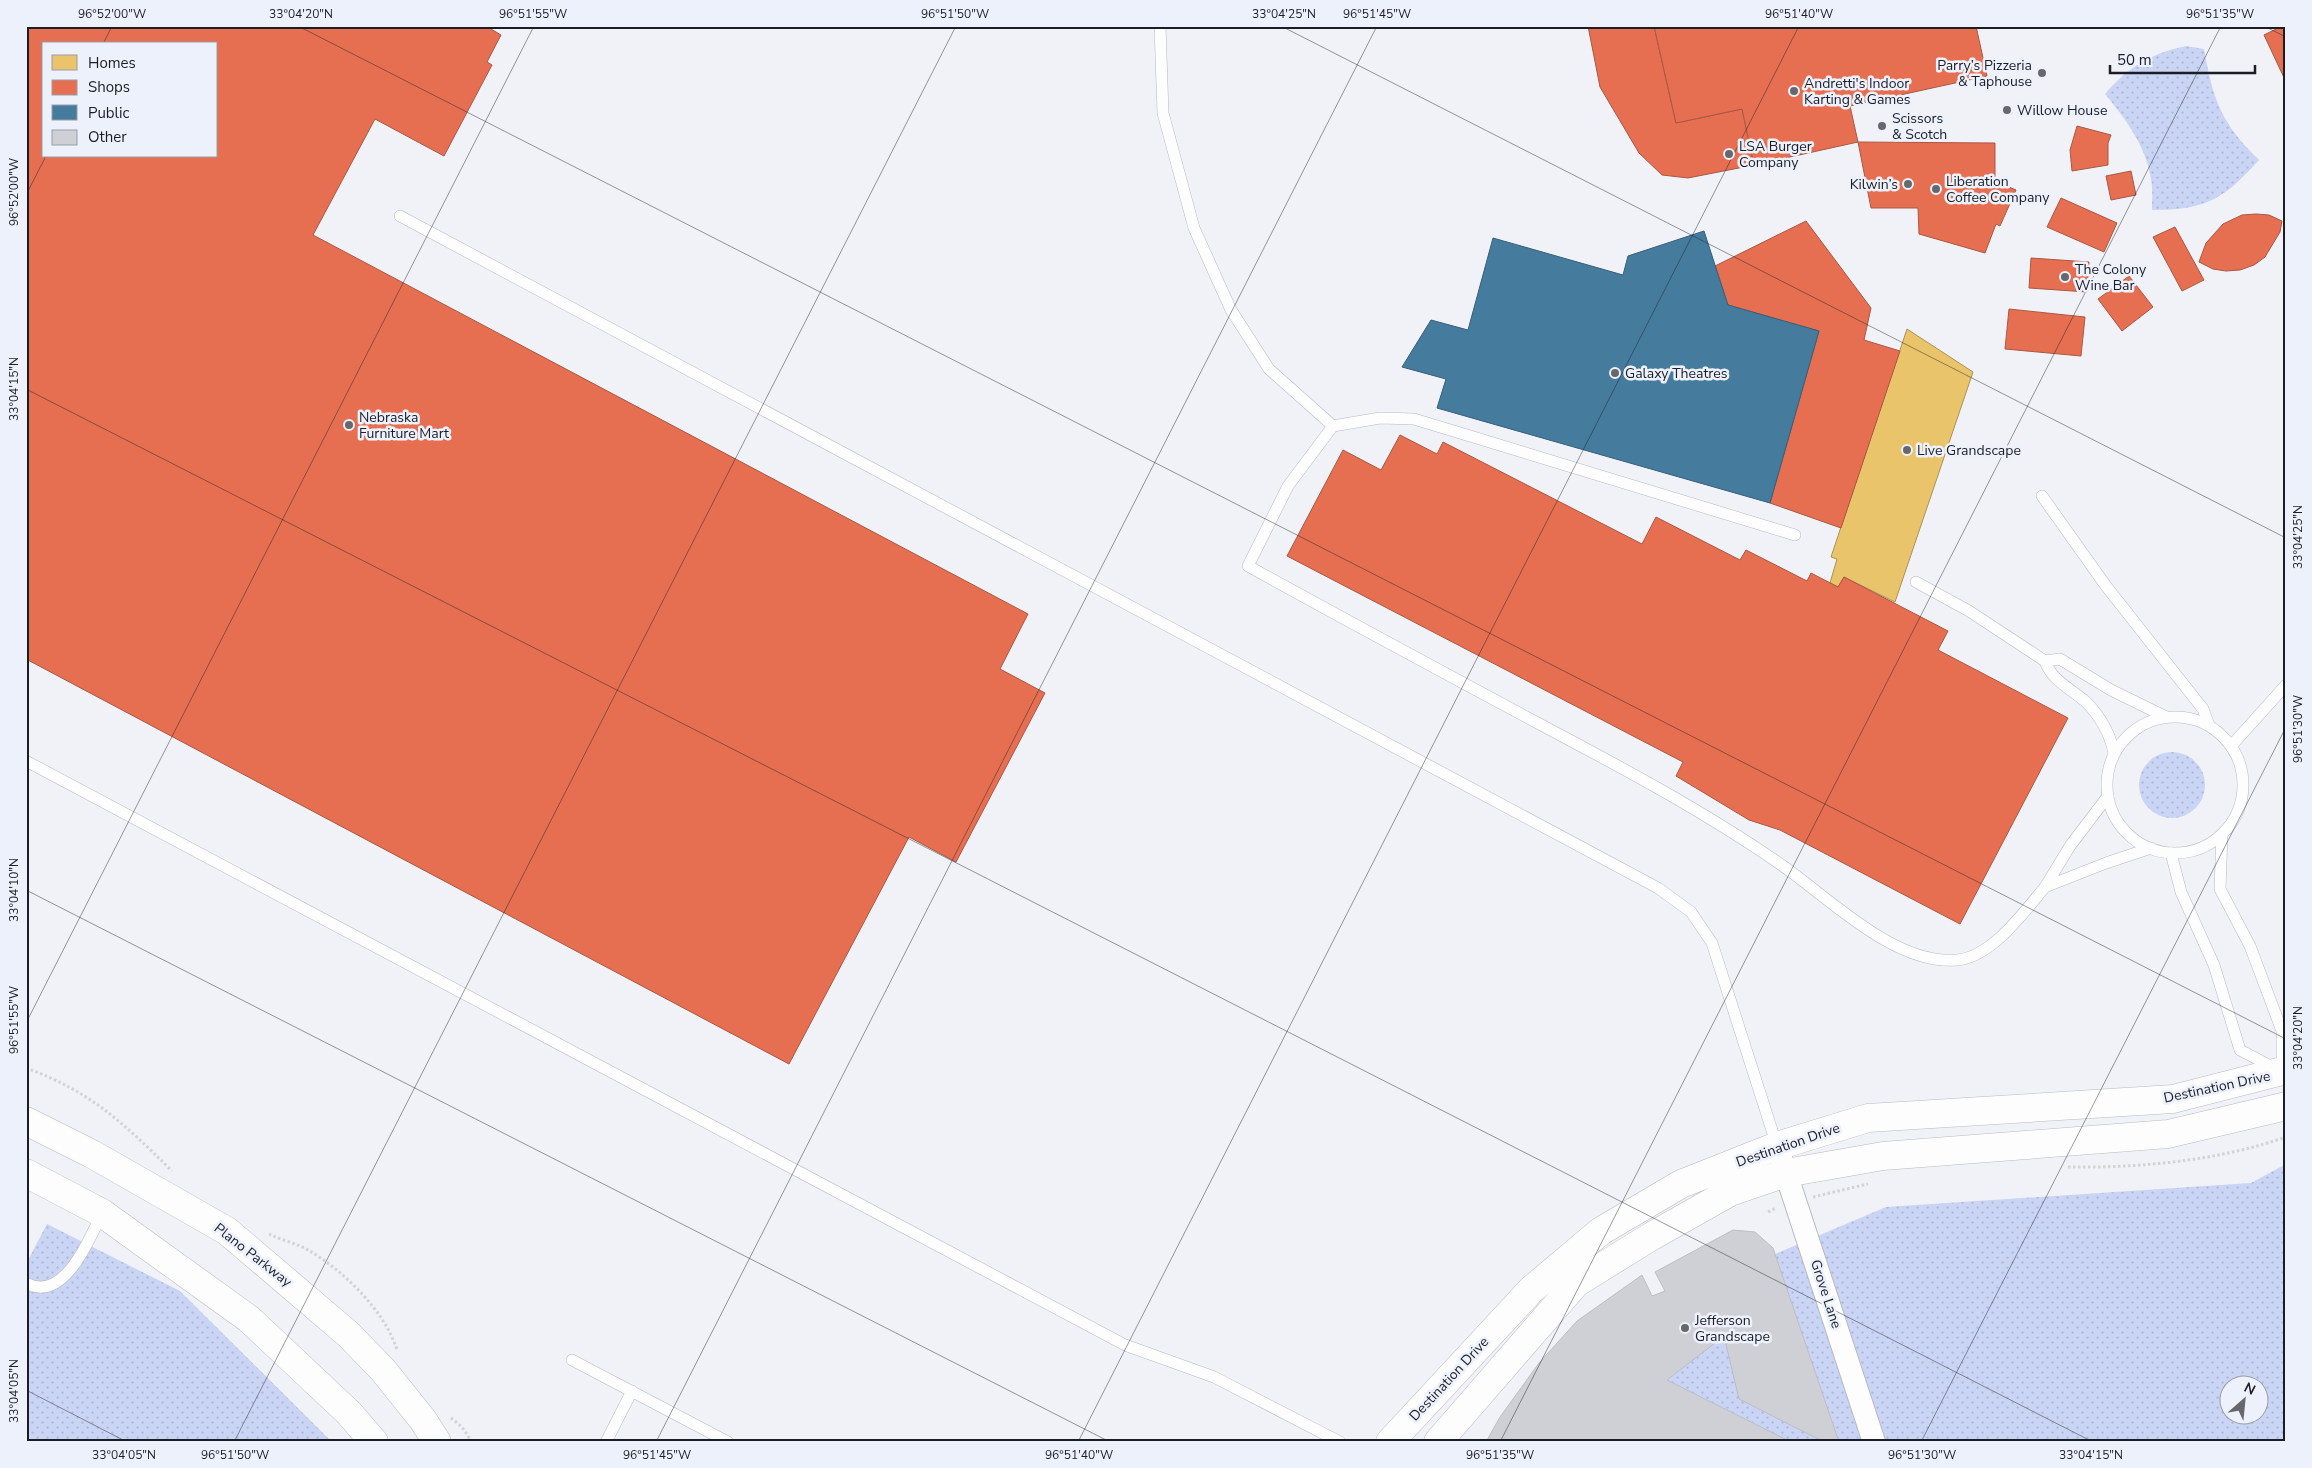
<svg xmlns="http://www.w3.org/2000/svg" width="2312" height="1468" font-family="'Nunito Sans',sans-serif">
<defs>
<pattern id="grass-dots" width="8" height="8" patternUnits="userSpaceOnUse" patternTransform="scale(1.25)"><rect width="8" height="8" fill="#cad4f5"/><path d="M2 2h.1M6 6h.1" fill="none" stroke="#adb6d2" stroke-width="1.8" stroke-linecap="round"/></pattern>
</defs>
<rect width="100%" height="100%" fill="#f0f2f8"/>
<g fill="url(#grass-dots)" fill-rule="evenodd">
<path d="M2186 46 2204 49C2213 100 2221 123 2259 160 2224 199 2206 210 2152 210 2152 200 2153 189 2151 179 2146 146 2125 118 2105 94 2128 67 2152 53 2186 46Z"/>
<circle cx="2172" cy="785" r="33"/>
<path d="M2286 1164V1442H1520L1612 1323 1886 1207 2251 1183ZM2230 1386H2260V1416H2230Z"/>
<polygon points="47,1224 180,1291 332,1442 26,1442 26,1264"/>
</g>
<polygon fill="#e9c46a" stroke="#ab9255" points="1907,329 1973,372 1895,602 1844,577 1838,587 1830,583 1837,559 1831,557"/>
<g fill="#e76f51" stroke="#aa5744" fill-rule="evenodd">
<path d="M26 26H486L501 35 487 62 492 65 444 156 375 119 313 235 1028 614 1000 669 1045 693 956 862 909 837 789 1064 26 659ZM44 44H216V156H44Z"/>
<polygon points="1588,26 1654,26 1676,123 1742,109 1754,165 1688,178 1662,175 1639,153 1600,87"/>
<polygon points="1654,26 1976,26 1987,76 1850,106 1858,142 1754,165 1742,109 1676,123"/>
<polygon points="2282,26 2286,26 2286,82 2264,35"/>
<polygon points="2077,126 2111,135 2108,143 2108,165 2072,171 2070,150"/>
<polygon points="1858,142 1995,143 1995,181 2016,190 2000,226 1996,224 1985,253 1919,234 1918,208 1871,208"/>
<polygon points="2131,171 2136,195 2111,200 2106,176"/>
<polygon points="2061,198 2117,223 2104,252 2047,227"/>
<polygon points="2256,214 2269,215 2282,221 2280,232 2265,257 2254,265 2240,270 2226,271 2213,269 2199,262 2206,243 2223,224 2242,215"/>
<polygon points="1806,221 1871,308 1864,340 1900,351 1841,528 1770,503 1819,331 1728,305 1715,266"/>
<polygon points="2175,227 2204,280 2182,291 2153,237"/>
<polygon points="2031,258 2089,262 2087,292 2029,288"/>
<polygon points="2129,276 2153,307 2122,331 2098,299"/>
<polygon points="2009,309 2085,317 2081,356 2005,349"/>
<polygon points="1400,435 1437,454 1443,442 1642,544 1656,517 1740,560 1746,550 1807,581 1811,573 1838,587 1844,577 1948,631 1938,650 2068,718 1960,924 1780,830 1749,820 1676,776 1683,762 1287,556 1343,450 1381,470"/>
</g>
<polygon fill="#457b9d" stroke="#385f79" points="1704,231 1728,305 1819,331 1770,503 1437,408 1446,379 1402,367 1431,320 1468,330 1493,238 1623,275 1628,256"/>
<polygon fill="#ced0d6" stroke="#bcbec4" points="1733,1230 1755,1232 1773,1248 1839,1442 1824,1442 1739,1399 1724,1336 1667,1380 1791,1442 1486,1442 1500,1417 1539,1363 1577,1321 1642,1275 1652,1296 1665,1291 1655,1272"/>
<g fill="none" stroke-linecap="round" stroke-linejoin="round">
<defs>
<g id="lane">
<polyline points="1160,26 1163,113 1194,228 1231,310 1269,369 1333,426"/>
<polyline points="400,216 1658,888 1691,912 1712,943 1777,1146"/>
<polyline points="2042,496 2106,586 2203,709 2209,725"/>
<path d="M1795 535 1414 419 1380 418 1333 426 1288 486 1248 566C1342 618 1437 669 1532 720 1617 765 1704 811 1783 866 1830 899 1896 966 1957 960 1992 957 2024 912 2045 887"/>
<polyline points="1916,582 1969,611 2045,661"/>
<circle cx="2175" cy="785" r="68"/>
<polyline points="2232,745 2286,685"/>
<path d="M2114 753C2110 734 2100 716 2086 702 2070 688 2052 681 2045 661L2060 659 2111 690 2166 717"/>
<polyline points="26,761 1125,1345 1214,1377 1340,1442"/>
<polyline points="2108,796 2070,846 2045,887 2106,863 2151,848"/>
<polyline points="2171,853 2181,892 2214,965 2240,1050 2282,1072 2282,1031 2250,946 2220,889 2222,835"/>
<path d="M26 1283C64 1304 90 1238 102 1213"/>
<polyline points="572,1360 728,1442"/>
<polyline points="606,1442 632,1391"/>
</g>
<polyline id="street" points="1777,1146 1874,1442"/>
<g id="secondary">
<polyline points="26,1121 92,1154 227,1231 348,1334 383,1370 423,1420 437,1442"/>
<polyline points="26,1173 102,1213 249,1319 349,1413 374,1442"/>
<polyline points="1390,1442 1531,1290 1601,1231 1681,1184 1777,1146 1868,1118 2173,1099 2286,1070"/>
<polyline points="1438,1442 1576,1283 1652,1236 1730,1192 1786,1173 1883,1156 2168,1134 2286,1106"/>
</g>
</defs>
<use href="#lane" stroke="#b8bac0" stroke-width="12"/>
<use href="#street" stroke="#b8bac0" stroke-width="24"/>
<use href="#secondary" stroke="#b8bac0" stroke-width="29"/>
<g stroke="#d3d3d5" stroke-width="3" stroke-dasharray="2.5 2.5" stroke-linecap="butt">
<path d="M26 1068C92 1092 123 1123 172 1171"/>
<path d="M2068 1167C2140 1168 2217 1161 2286 1137"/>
<polyline points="1813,1197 1868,1184"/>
<polyline points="1768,1212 1776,1208"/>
<path d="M269 1234C281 1240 296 1243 308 1250 343 1270 385 1311 397 1350"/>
<polyline points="451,1418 462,1427 472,1442"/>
</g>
<use href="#lane" stroke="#fdfdfe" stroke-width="11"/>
<use href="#street" stroke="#fdfdfe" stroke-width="22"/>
<use href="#secondary" stroke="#fdfdfe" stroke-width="28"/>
</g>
<path fill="none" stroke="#1b1e24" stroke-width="1" stroke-opacity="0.45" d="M298 26 2286 1039M1281 26 2286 538M2264 26 2286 37M103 44 112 26M26 195 46 156M26 389 2093 1442M26 890 1110 1442M26 1023 534 26M26 1390 127 1442M234 1442 956 26M656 1442 1377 26M1078 1442 1799 26M1500 1442 2221 26M1921 1442 2286 727"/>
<g fill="#66686e" stroke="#edf1fc" stroke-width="2">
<circle cx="2042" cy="73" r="5"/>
<circle cx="1794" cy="91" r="5"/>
<circle cx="2007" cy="110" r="5"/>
<circle cx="1882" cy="126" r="5"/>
<circle cx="1729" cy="154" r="5"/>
<circle cx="1908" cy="184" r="5"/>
<circle cx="1936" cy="189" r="5"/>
<circle cx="2065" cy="277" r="5"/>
<circle cx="1615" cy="373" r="5"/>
<circle cx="349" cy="425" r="5"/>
<circle cx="1907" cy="450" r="5"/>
<circle cx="1685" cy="1328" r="5"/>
</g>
<g text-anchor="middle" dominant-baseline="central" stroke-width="5" stroke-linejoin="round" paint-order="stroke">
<g font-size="14" fill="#1b1e24" stroke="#edf1fc" text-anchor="start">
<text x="2032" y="65" text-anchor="end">Parry’s Pizzeria<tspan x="2032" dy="16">&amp; Taphouse</tspan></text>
<text x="1804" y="83">Andretti's Indoor<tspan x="1804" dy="16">Karting &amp; Games</tspan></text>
<text x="2017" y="110">Willow House</text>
<text x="1892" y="118">Scissors<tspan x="1892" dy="16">&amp; Scotch</tspan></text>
<text x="1739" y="146">LSA Burger<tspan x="1739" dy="16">Company</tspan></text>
<text x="1946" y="181">Liberation<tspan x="1946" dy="16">Coffee Company</tspan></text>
<text x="1898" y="184" text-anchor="end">Kilwin’s</text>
<text x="2075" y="269">The Colony<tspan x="2075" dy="16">Wine Bar</tspan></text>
<text x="1625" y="373">Galaxy Theatres</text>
<text x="359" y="417">Nebraska<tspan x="359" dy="16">Furniture Mart</tspan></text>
<text x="1917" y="450">Live Grandscape</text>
<text x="1695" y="1320">Jefferson<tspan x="1695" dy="16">Grandscape</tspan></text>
</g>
<g font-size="14" fill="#1b1e24" stroke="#edf1fc">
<text transform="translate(2217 1087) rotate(-12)">Destination Drive</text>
<text transform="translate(1788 1145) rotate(-19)">Destination Drive</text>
<text transform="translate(253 1255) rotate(38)">Plano Parkway</text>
<text transform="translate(1826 1294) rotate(72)">Grove Lane</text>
<text transform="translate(1449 1379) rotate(-47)">Destination Drive</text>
</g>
</g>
<rect width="2312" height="1468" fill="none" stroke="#edf1fc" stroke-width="55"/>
<rect x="42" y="42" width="175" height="115" fill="#edf1fc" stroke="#999da6"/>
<rect x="52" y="55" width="25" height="15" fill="#e9c46a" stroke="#999da6"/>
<text x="88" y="68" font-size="15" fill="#1b1e24">Homes</text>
<rect x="52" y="80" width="25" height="15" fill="#e76f51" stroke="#999da6"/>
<text x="88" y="92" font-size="15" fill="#1b1e24">Shops</text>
<rect x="52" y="105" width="25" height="15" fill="#457b9d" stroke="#999da6"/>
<text x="88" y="118" font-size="15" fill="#1b1e24">Public</text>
<rect x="52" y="130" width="25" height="15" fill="#ced0d6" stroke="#999da6"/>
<text x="88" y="142" font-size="15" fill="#1b1e24">Other</text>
<g transform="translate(2244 1400) rotate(27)"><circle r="24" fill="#edf1fc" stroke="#999da6"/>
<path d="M0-4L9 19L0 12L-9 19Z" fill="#66686e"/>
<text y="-8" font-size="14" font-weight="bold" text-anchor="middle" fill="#1b1e24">N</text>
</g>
<path d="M2110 65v8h145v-8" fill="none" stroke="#1b1e24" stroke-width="2.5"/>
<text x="2117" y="65" font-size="15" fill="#1b1e24" stroke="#edf1fc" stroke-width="4" paint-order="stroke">50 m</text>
<rect x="28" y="28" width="2256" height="1412" fill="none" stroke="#1b1e24" stroke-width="2"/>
<g font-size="12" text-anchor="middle" fill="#1b1e24">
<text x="112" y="18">96°52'00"W</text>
<text x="301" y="18">33°04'20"N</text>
<text x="533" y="18">96°51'55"W</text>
<text x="955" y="18">96°51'50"W</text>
<text x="1284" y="18">33°04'25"N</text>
<text x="1377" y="18">96°51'45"W</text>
<text x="1799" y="18">96°51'40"W</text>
<text x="2220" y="18">96°51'35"W</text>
<text transform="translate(14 192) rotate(-90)" y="4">96°52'00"W</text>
<text transform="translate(14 389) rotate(-90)" y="4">33°04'15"N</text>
<text transform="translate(2298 537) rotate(-90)" y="4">33°04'25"N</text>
<text transform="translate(2298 729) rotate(-90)" y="4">96°51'30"W</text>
<text transform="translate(14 890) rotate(-90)" y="4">33°04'10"N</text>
<text transform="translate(14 1020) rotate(-90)" y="4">96°51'55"W</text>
<text transform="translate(2298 1038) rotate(-90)" y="4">33°04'20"N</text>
<text transform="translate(14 1391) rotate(-90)" y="4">33°04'05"N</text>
<text x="124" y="1459">33°04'05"N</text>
<text x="235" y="1459">96°51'50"W</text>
<text x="657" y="1459">96°51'45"W</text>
<text x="1079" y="1459">96°51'40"W</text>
<text x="1500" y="1459">96°51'35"W</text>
<text x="1922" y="1459">96°51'30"W</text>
<text x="2091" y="1459">33°04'15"N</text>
</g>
</svg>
